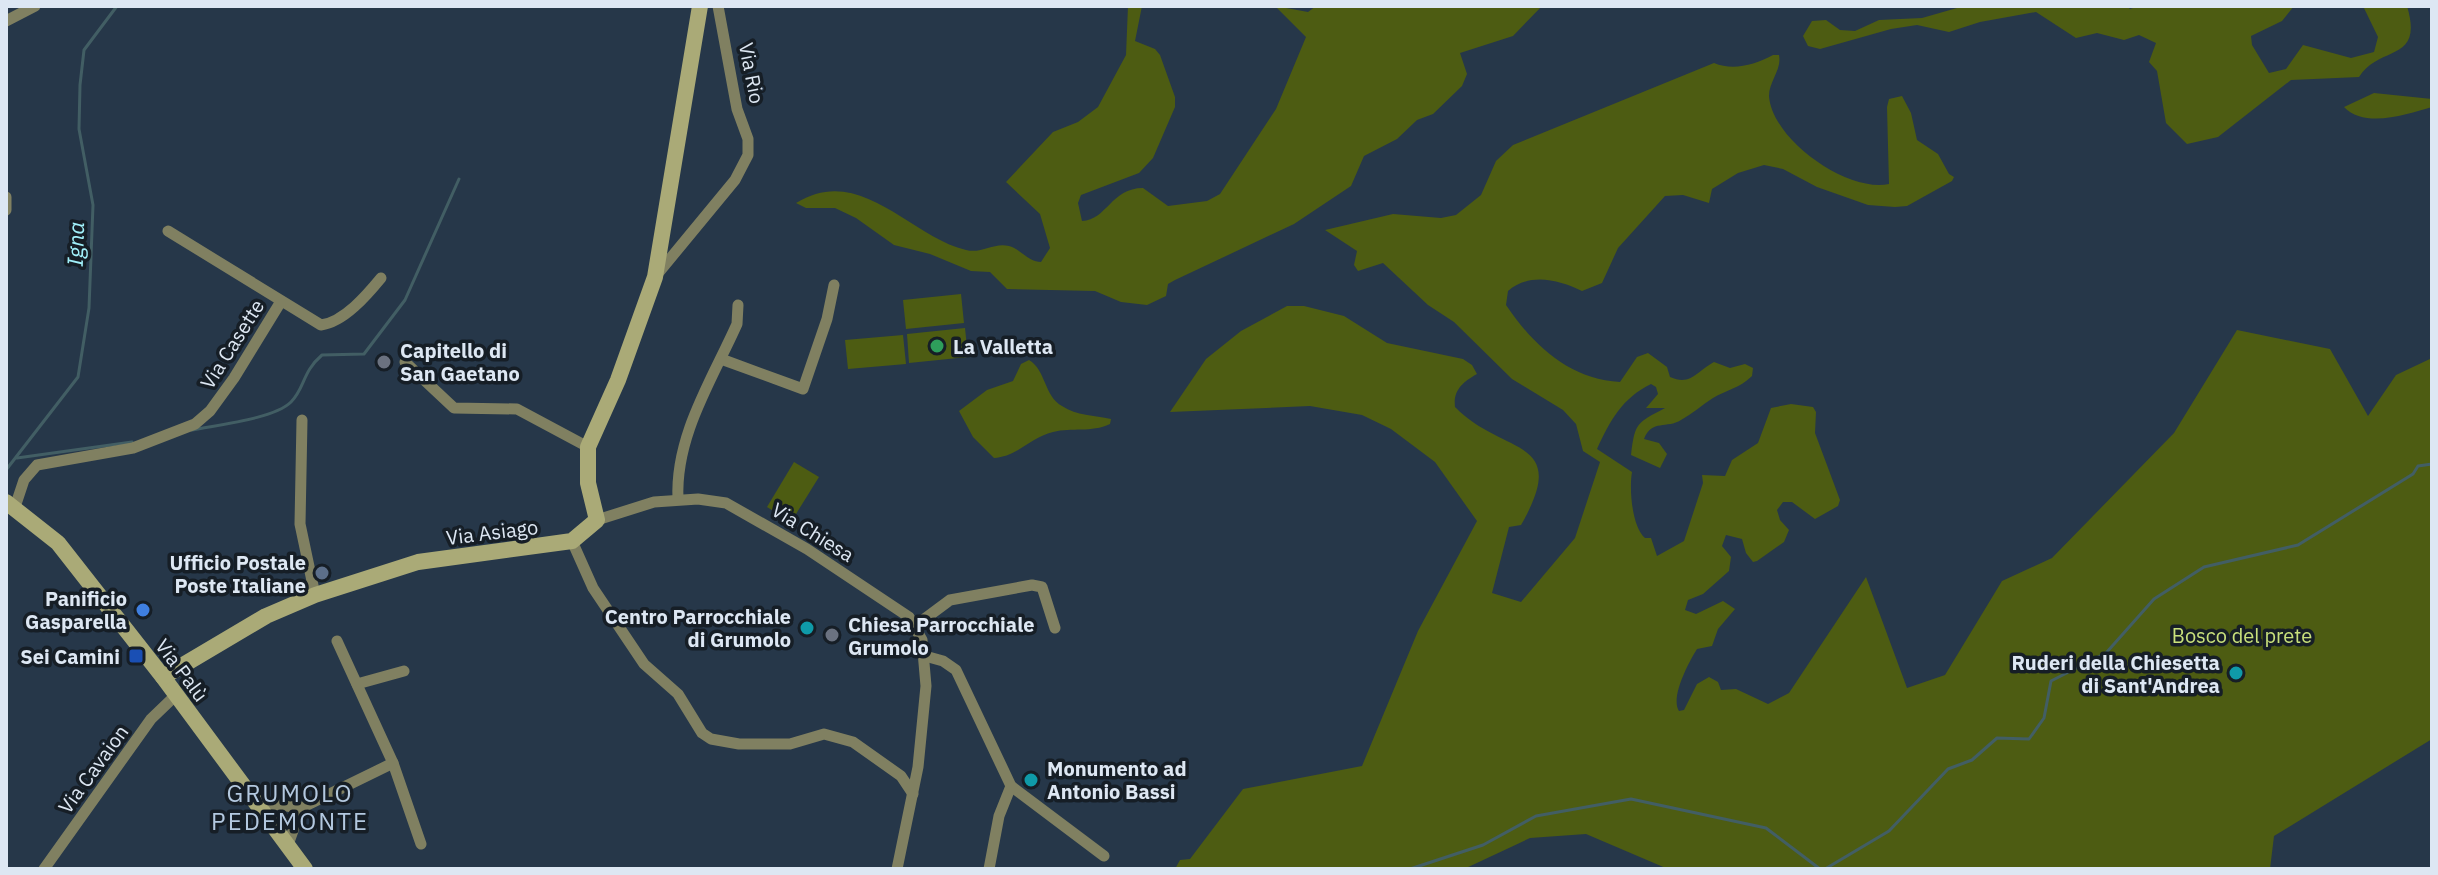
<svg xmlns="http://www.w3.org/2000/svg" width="2438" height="875" font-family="'IBM Plex Sans',sans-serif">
<rect width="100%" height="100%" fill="#263749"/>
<g fill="#4d5c12">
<path d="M1128 6H1142L1135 41 1155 49 1160 55 1175 97V107L1153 158 1139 173 1081 195 1078 203 1082 221C1107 220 1111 188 1143 188L1168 206 1207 201 1220 194 1276 109 1306 37 1275 6 1308 12 1316 6H1542L1513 36 1460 53 1467 74 1462 86 1433 114 1417 120 1397 139 1364 156 1351 186 1294 224 1175 280 1168 284 1166 296 1147 305 1121 302 1095 291 1007 289 990 272 971 271 930 254 894 245 856 218 835 208H806L796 203C860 163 909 236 966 250 982 254 994 242 1009 246 1021 249 1028 262 1041 262L1050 248 1040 214 1006 182 1053 132 1078 122 1098 107 1126 55Z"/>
<path d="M1964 6H2127L2130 9 2139 6H2294L2282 21 2251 36 2252 45 2269 73 2286 69 2303 45 2351 58 2374 52 2378 37 2363 6H2407C2424 63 2380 44 2359 77L2291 80 2218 137 2187 144 2166 123 2157 71 2149 62 2156 43 2139 35 2124 40 2097 33 2076 38 2036 12 1980 22 1949 32 1917 25 1891 29 1820 49 1808 46 1803 36 1812 21 1826 20 1840 30 1855 31 1879 20 1922 18Z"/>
<path d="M1773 55H1779C1782 70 1769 81 1769 96 1772 140 1848 193 1889 184L1887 107 1889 99 1902 96 1911 113 1917 140 1938 154 1949 174 1954 177 1952 181 1907 206 1895 207 1868 205 1817 187 1783 169 1764 165 1738 173 1712 189 1709 203 1683 195 1665 196 1618 248 1602 283 1582 291C1559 280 1530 272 1508 291L1506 305C1534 346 1569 379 1620 382L1637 357 1648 353 1667 367 1670 377C1691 386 1696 372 1714 362L1730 368 1745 364 1753 368 1752 376C1740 388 1726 390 1713 398 1702 405 1692 414 1681 420 1667 429 1652 419 1644 439L1659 443 1667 454 1660 468 1631 455C1635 422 1637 423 1665 408H1646L1658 394 1656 387 1651 384C1622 398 1610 421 1597 449L1632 472C1629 489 1632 527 1645 538H1651L1657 556 1684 541 1703 483 1702 475 1725 476 1732 460 1758 443 1771 408 1791 404 1813 407 1816 412 1815 433 1840 500 1838 506 1815 519 1792 502H1783L1777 510 1780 520 1789 530 1784 542 1757 561 1753 562 1746 553 1742 539 1726 535 1722 546 1731 557 1729 571 1703 594 1688 600 1685 610 1696 614 1723 601 1735 609 1718 629 1712 646 1697 649C1689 662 1670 697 1679 711L1684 710 1697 684 1709 677 1718 682 1721 690 1736 689 1768 704 1789 693 1866 577 1907 688 1945 675 2002 581 2052 558 2174 433 2237 330 2330 349 2368 416 2396 375 2432 358V739L2274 836 2270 869H1668L1586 834 1530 838 1464 869H1175L1180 860 1190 859 1243 789 1362 766 1418 631 1477 521 1435 462 1391 429 1362 415 1310 406 1170 412 1206 359 1241 331 1287 306H1304L1344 316 1387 343 1463 359 1472 365 1477 374C1463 382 1453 390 1455 407 1502 456 1572 436 1521 525L1509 527 1492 593 1521 602 1575 538 1600 462 1583 451 1576 424 1563 410 1512 379 1454 322 1428 305 1383 263 1358 271 1354 265 1357 251 1325 230 1393 214 1441 218 1456 215 1481 195 1496 161 1513 145 1714 63C1733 71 1754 65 1773 55Z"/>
<path d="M2374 93 2432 99V107C2408 114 2365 129 2344 107Z"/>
<polygon points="961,294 964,323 906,329 903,300"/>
<polygon points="965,328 968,357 909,363 907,334"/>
<polygon points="903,335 906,364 848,369 845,340"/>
<path d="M1029 360C1046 370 1044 396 1062 406 1077 416 1094 415 1111 419L1110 424C1091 433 1072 427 1053 432 1031 437 1017 457 994 458L973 437 959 411 987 390 1013 381 1021 364Z"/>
<polygon points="794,462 819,477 791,522 767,507"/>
</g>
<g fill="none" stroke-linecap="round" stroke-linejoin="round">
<g stroke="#425e64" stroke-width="3">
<path d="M192 430C216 425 274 419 291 402 305 388 302 372 322 355L364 354 405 300 459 179"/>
<polyline points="17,458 132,442"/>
<polyline points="6,470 78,377 89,308 93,205 79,129 80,85 84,50 117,6"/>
<polyline points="1410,869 1483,845 1536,816 1631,799 1766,828 1820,869"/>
<polyline points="1825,869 1889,831 1948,769 1972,760 1997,738 2029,739 2044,718 2051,681 2106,653 2154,599 2204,567 2298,545 2413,474 2418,466 2432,464"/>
</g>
<g stroke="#808061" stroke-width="11">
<polyline points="6,21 35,6"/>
<polyline points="6,197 6,210"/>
<path d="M168 231 321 325C344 322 367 295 381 278"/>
<polyline points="655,277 735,180 748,155 748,139 737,109 718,6"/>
<polyline points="721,359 803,389 827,319 834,285"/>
<polyline points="405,362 454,408 517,409 588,447"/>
<polyline points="302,420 300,524 315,595"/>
<path d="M678 499C675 436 712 380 737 324L738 305"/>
<polyline points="15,507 24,480 37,465 133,448 195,424 210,411 234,378 280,303"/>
<polyline points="597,520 654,502 698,499 726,503 807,549 909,617 922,640 926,686 918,767 897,869"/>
<polyline points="572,541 593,588 644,664 678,694 702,733 711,739 739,744 790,744 824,734 853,742 901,776 913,794"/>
<polyline points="915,626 950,600 1032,585 1042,587 1055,628"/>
<polyline points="925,656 943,661 956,670 1011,786 1104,856"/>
<polyline points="357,684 404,671"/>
<polyline points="393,763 421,844"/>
<polyline points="257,802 301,808 393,763 337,641"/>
<polyline points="288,845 301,808"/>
<polyline points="44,869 151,719 176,695"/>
<polyline points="989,869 999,816 1011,786"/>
</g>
<g stroke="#aa7" stroke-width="16">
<polyline points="6,502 58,543 163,677 305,869"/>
<polyline points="163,677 266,616 315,595 418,562 572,541 597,520 588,483 588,447 618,380 655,277 700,6"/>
</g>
</g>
<circle fill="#2e9e5b" stroke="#161e26" stroke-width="3" cx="937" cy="346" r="8"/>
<g fill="#6b7280" stroke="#161e26" stroke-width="3">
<circle cx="384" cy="362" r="8"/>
<circle cx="832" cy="635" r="8"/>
</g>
<circle fill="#5c6f8a" stroke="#161e26" stroke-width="3" cx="322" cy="573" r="8"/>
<circle fill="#3f7fe0" stroke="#161e26" stroke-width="3" cx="143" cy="610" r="8"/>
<g fill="#0f9aa8" stroke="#161e26" stroke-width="3">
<circle cx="807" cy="628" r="8"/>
<circle cx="2236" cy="673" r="8"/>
<circle cx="1031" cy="780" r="8"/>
</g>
<rect fill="#1a4fb4" stroke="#161e26" stroke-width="3" x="128" y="648" width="16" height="16" rx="4"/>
<g text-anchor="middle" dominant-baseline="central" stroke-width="7" stroke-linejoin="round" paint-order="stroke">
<g font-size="20" fill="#dde7f3" stroke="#161e26">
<text transform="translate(752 73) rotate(79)">Via Rio</text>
<text transform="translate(232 344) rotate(-58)">Via Casette</text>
<text transform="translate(492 532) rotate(-7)">Via Asiago</text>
<text transform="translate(813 532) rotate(32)">Via Chiesa</text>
<text transform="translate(182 670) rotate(53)">Via Palù</text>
<text transform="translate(93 769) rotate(-54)">Via Cavaion</text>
</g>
<g font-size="20" font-weight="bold" fill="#dde7f3" stroke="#161e26" text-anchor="end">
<text x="953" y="346" text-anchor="start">La Valletta</text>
<text x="400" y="350" text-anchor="start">Capitello di<tspan x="400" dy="23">San Gaetano</tspan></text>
<text x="306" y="562">Ufficio Postale<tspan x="306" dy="23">Poste Italiane</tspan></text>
<text x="127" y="598">Panificio<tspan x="127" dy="23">Gasparella</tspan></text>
<text x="791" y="616">Centro Parrocchiale<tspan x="791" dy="23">di Grumolo</tspan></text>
<text x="848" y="624" text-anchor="start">Chiesa Parrocchiale<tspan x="848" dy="23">Grumolo</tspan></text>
<text x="120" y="656">Sei Camini</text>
<text x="2220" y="662">Ruderi della Chiesetta<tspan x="2220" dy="23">di Sant'Andrea</tspan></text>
<text x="1047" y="768" text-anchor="start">Monumento ad<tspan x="1047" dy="23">Antonio Bassi</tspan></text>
</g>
<g font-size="20" fill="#c9e17c" stroke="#161e26">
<text x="2242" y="635">Bosco del prete</text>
</g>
<g font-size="22" font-style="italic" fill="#a1f0fa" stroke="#161e26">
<text transform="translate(75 244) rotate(-88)">Igna</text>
</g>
<g font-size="24" letter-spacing="2" fill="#b3c8df" stroke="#161e26">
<text x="290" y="793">GRUMOLO<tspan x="290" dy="28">PEDEMONTE</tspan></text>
</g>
</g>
<rect width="2438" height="875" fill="none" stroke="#dde7f3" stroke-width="16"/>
</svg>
